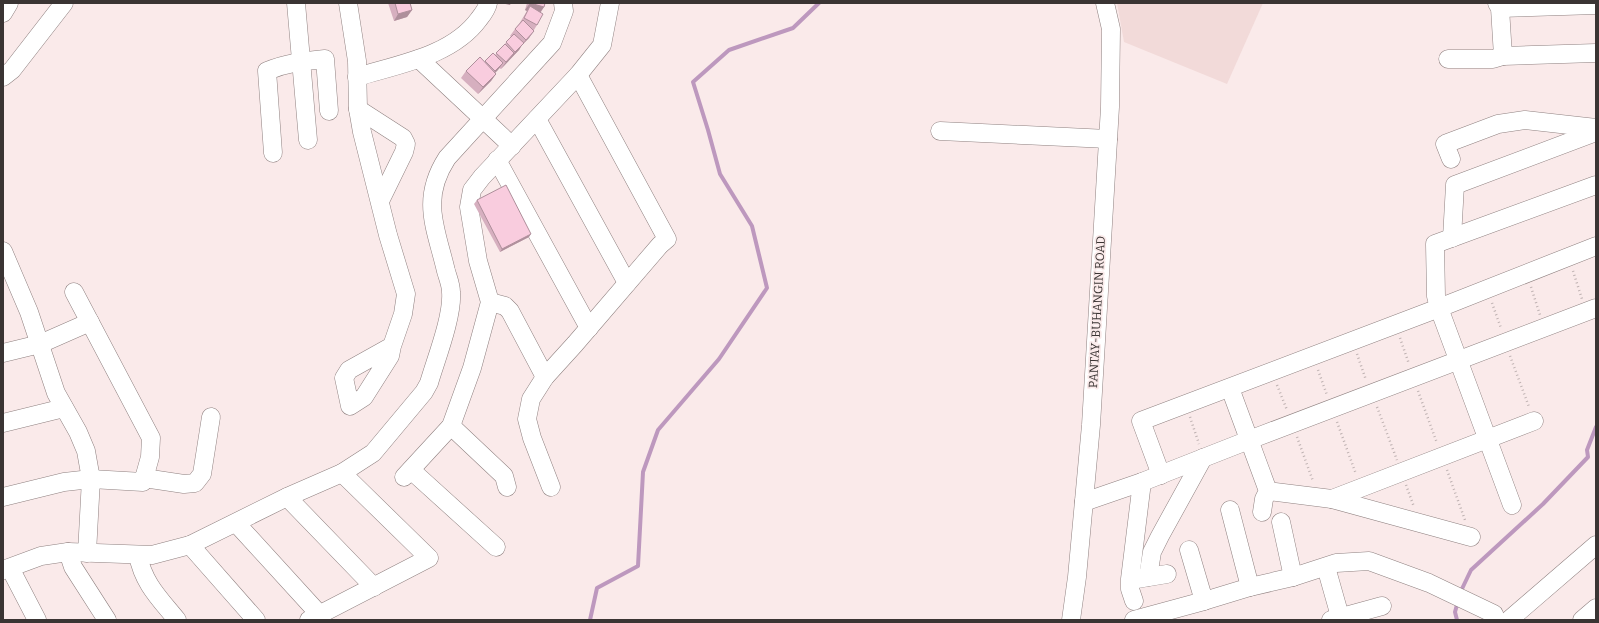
<svg xmlns="http://www.w3.org/2000/svg" width="1599" height="623" font-family="Bitter,serif">
<rect width="100%" height="100%" fill="#faeaea"/>
<polygon fill="#f2dad9" points="1117,3 1263,3 1227,84 1124,42"/>
<g fill="none" stroke-linecap="round" stroke-linejoin="round">
<g stroke="#bd98be" stroke-width="4">
<polyline points="1460,593 1471,570 1543,504 1588,457 1587,450 1596,427"/>
<polyline points="590,620 597,588 638,566 643,472 658,430 719,359 767,288 752,226 720,174 708,130 693,82 729,50 793,28 819,3"/>
<polyline points="1457,620 1455,612 1458,601"/>
</g>
<defs>
<g id="minor">
<polyline points="296,3 308,140"/>
<polyline points="348,3 357,61 358,109 362,132 388,235 406,294 403,314 392,346 390,356 364,397 350,406 344,378 349,370 392,346"/>
<polyline points="1497,3 1500,8 1503,56"/>
<polyline points="1500,8 1596,5"/>
<polyline points="3,13 9,3"/>
<polyline points="419,59 512,146"/>
<polyline points="1448,59 1493,59 1503,56 1596,53"/>
<polyline points="3,77 12,70 64,3"/>
<path d="M357 77C399 64 452 56 479 19 483 14 487 9 488 3"/>
<polyline points="358,109 403,138 406,144 404,152 380,201"/>
<polyline points="537,119 627,283"/>
<polyline points="940,131 1108,139"/>
<path d="M273 153 267 71C286 63 304 61 325 59L329 111"/>
<polyline points="1451,159 1445,144 1498,124 1525,120 1596,128"/>
<polyline points="497,160 589,328"/>
<polyline points="1452,238 1455,185 1596,132"/>
<polyline points="3,251 29,312 56,393 78,432 86,451 91,479 87,553"/>
<polyline points="490,302 505,306 510,311 545,377"/>
<polyline points="3,353 40,344 90,322"/>
<polyline points="1230,388 1268,491 1264,499 1262,512"/>
<polyline points="3,423 64,408"/>
<polyline points="451,426 504,476 507,487"/>
<polyline points="411,470 496,547"/>
<polyline points="1161,475 1141,421 1439,308 1596,246"/>
<polyline points="404,477 451,426 472,368 490,302 478,261 469,207 472,190 482,177 578,75 602,45 610,3"/>
<polyline points="144,478 184,484 195,483 202,474 211,417"/>
<polyline points="551,487 532,438 527,419 531,399 545,377 575,344 660,245 667,239 578,75"/>
<polyline points="1268,491 1332,499 1471,537"/>
<polyline points="3,497 64,482 91,479 143,482 150,457 151,438 74,292"/>
<polyline points="287,497 374,587"/>
<polyline points="1332,499 1534,421"/>
<polyline points="1084,502 1142,482 1249,440 1596,308"/>
<polyline points="1512,505 1439,308 1436,296 1435,244 1596,185"/>
<polyline points="1281,522 1293,577 1336,563 1369,561 1429,583 1494,614 1496,620"/>
<polyline points="236,523 320,615"/>
<polyline points="190,545 256,620"/>
<polyline points="1189,550 1204,601 1250,587 1230,510"/>
<polyline points="68,552 73,567 107,620"/>
<path d="M138 555C143 583 160 599 177 620"/>
<polyline points="1326,567 1341,620"/>
<polyline points="10,568 37,620"/>
<path d="M3 570 41 556 68 552 152 555 190 545 287 497 342 473 373 453 424 392 429 383C436 359 453 316 451 292 451 285 448 278 446 271 436 228 420 200 447 158L552 43 564 11 563 3"/>
<polyline points="1148,577 1152,552 1160,536 1203,458"/>
<polyline points="1137,579 1167,574"/>
<polyline points="1250,587 1293,577"/>
<polyline points="1134,601 1130,589 1130,579 1142,482"/>
<polyline points="309,620 429,558 342,473"/>
<polyline points="1071,620 1077,577 1091,425 1110,107 1111,29 1105,3"/>
<polyline points="1134,620 1204,601"/>
<polyline points="1331,620 1382,606"/>
<polyline points="1509,620 1596,545"/>
<polyline points="1582,620 1596,608"/>
</g>
</defs>
<use href="#minor" stroke="#8f8180" stroke-width="19"/>
<g stroke="#bfb2b2" stroke-width="2.5" stroke-dasharray="1 3" stroke-linecap="butt">
<polyline points="1573,271 1582,299"/>
<polyline points="1531,287 1540,315"/>
<polyline points="1492,303 1501,328"/>
<polyline points="1400,338 1409,364"/>
<polyline points="1357,354 1366,380"/>
<polyline points="1510,356 1529,407"/>
<polyline points="1318,370 1327,395"/>
<polyline points="1277,385 1287,410"/>
<polyline points="1418,391 1437,443"/>
<polyline points="1377,407 1397,460"/>
<polyline points="1190,417 1199,444"/>
<polyline points="1337,422 1356,474"/>
<polyline points="1297,437 1313,481"/>
<polyline points="1447,470 1465,520"/>
<polyline points="1406,485 1414,507"/>
</g>
<use href="#minor" stroke="#fff" stroke-width="18"/>
</g>
<g fill="#d6afbf">
<polygon points="388,3 410,3 412,10 407,17 394,21"/>
<polygon points="527,3 545,3 544,7 541,12 537,25 529,38 522,45 519,50 501,69 499,68 495,73 496,74 491,81 478,94 461,78 466,71 484,62 495,55 511,37 510,36 515,29 519,24 527,11 525,10"/>
<polygon points="477,200 529,237 500,252 474,204"/>
</g>
<g fill="#ae8f9b">
<polygon points="501,3 511,3 510,5"/>
<polygon points="530,3 544,7 539,14 530,6 527,11 525,10"/>
<polygon points="412,10 407,17 394,21 398,14"/>
<polygon points="534,31 529,38 522,45 519,50 501,69 506,62"/>
<polygon points="503,63 498,70 490,78 495,71"/>
<polygon points="496,74 491,81 478,94 483,87"/>
<polygon points="531,234 529,237 500,252 502,249"/>
</g>
<g fill="#f9ccde" stroke="#ae8f9b">
<polygon points="395,3 410,3 412,10 398,14"/>
<polygon points="530,3 545,3 544,7"/>
<polygon points="530,6 543,14 537,25 524,18"/>
<polygon points="523,20 534,31 526,40 515,29"/>
<polygon points="514,34 524,43 515,52 506,42"/>
<polygon points="505,44 514,53 506,62 496,53"/>
<polygon points="493,53 503,63 495,71 485,61"/>
<polygon points="480,57 496,74 483,87 466,71"/>
<polygon points="506,185 531,234 502,249 477,200"/>
</g>
<g text-anchor="middle" dominant-baseline="central" stroke-width="3.5" stroke-linejoin="round" paint-order="stroke">
<g font-size="12" fill="#3a3433" stroke="#faeaea">
<text transform="translate(1097 312) rotate(-87)">PANTAY-BUHANGIN ROAD</text>
</g>
</g>
<rect width="1599" height="623" fill="none" stroke="#3a3433" stroke-width="8"/>
</svg>
